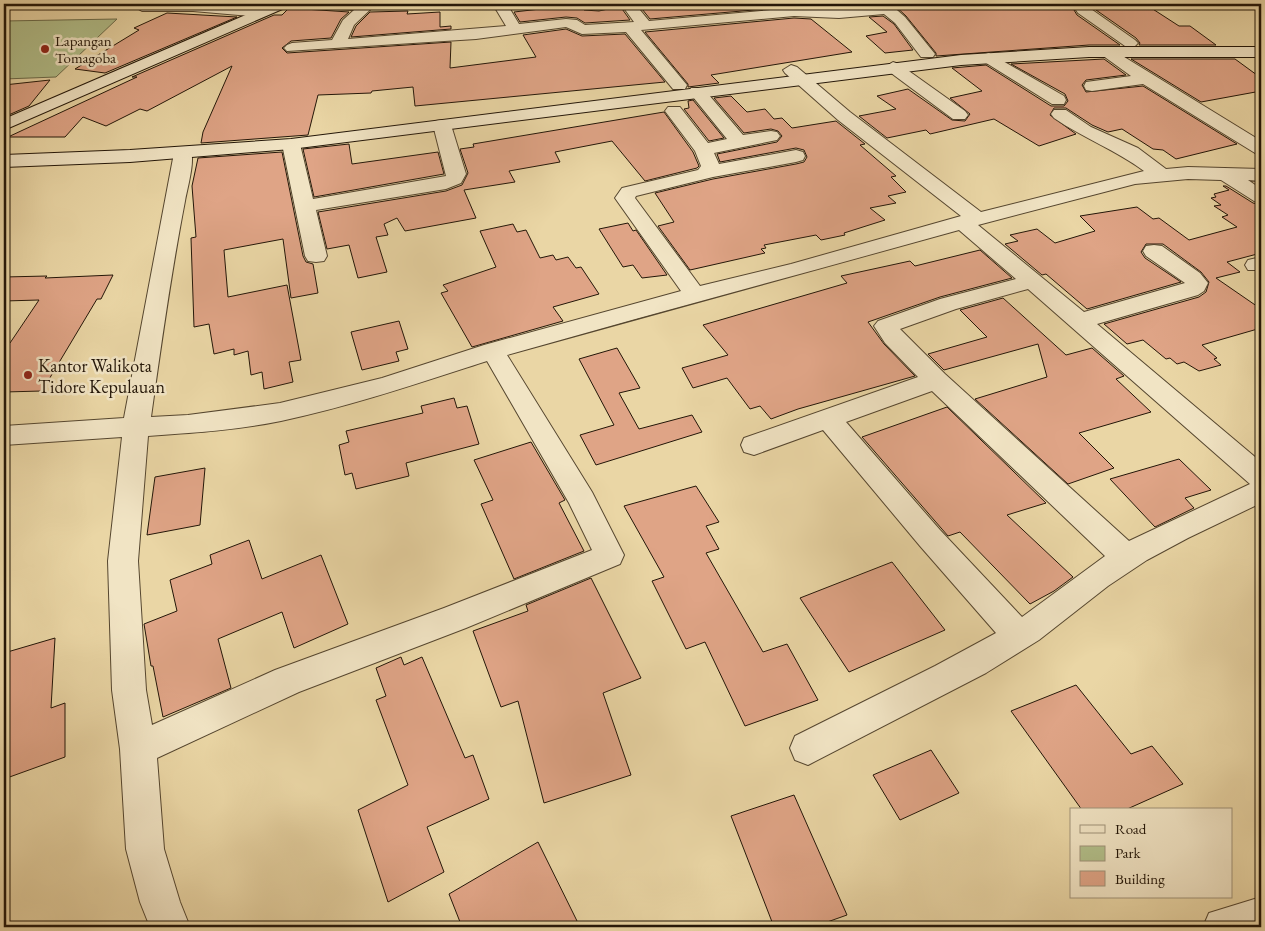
<svg xmlns="http://www.w3.org/2000/svg" width="1265" height="931" font-family="'EB Garamond',serif">
<rect width="100%" height="100%" fill="#ead6a5"/>
<filter id="stains"><feTurbulence type="fractalNoise" baseFrequency=".004" numOctaves="4"/><feColorMatrix values="0 0 0 0 .2 0 0 0 0 .09 0 0 0 0 .02 0 0 0 .5 -.17"/></filter>
<radialGradient id="worn" r=".72"><stop offset=".6" stop-color="#630" stop-opacity="0"/><stop offset="1" stop-color="#630" stop-opacity=".3"/></radialGradient>
<polygon fill="#b2bf8a" stroke="#6a6a49" points="117,19 56,77 4,79 4,21"/>
<g fill="#dfa486" stroke="#231608">
<polygon points="558,4 583,4 584,10 599,11 620,6 630,20 585,23 577,18 566,17 520,22 514,12 558,7"/>
<polygon points="638,4 761,4 765,9 650,19"/>
<polygon points="893,4 1078,4 1074,10 1077,15 1120,45 1089,45 936,56 936,53 906,16"/>
<polygon points="1145,4 1179,26 1190,26 1216,45 1139,45 1140,43 1136,38 1096,10"/>
<polygon points="289,8 349,12 341,19 331,38 291,41 282,48 287,53 451,42 450,68 536,57 523,35 566,29 582,36 625,34 665,82 415,106 413,87 372,91 371,93 318,95 308,135 201,143 203,132 232,66 147,111 140,109 106,126 83,117 65,137 8,137 137,77 132,77 274,15 282,15"/>
<polygon points="408,11 407,14 440,12 440,27 451,26 451,29 351,37 356,26 370,12"/>
<polygon points="167,13 237,17 105,73 75,69 139,30 134,28"/>
<polygon points="883,16 894,24 913,50 885,53 866,36 887,32 869,17"/>
<polygon points="794,18 811,19 852,52 711,75 719,83 688,87 688,84 645,32"/>
<polygon points="1104,59 1126,75 1086,80 1082,85 1086,92 1143,86 1237,144 1176,159 1163,150 1153,149 1122,129 1108,132 1092,125 1066,108 1054,108 1050,115 1076,134 1039,146 994,119 930,134 926,130 887,138 859,116 896,109 877,96 908,89 952,120 965,121 970,114 950,98 982,91 952,68 986,65 1051,106 1064,106 1068,101 1065,94 1011,64"/>
<polygon points="1131,59 1235,59 1261,78 1261,91 1201,102"/>
<polygon points="50,80 29,106 4,117 4,85"/>
<polygon points="731,96 747,112 765,109 774,119 782,118 792,128 836,121 865,144 860,145 896,176 891,177 906,192 888,196 896,203 870,208 885,220 844,233 845,235 821,240 816,235 764,245 766,248 761,249 765,253 690,270 658,226 674,222 655,193 713,179 796,164 804,162 807,157 804,150 796,148 720,162 717,154 777,142 782,136 778,131 771,129 744,133 714,98"/>
<polygon points="693,100 724,138 709,141 684,109 689,108 688,101"/>
<polygon points="664,112 693,152 699,166 697,168 645,181 612,141 555,152 560,162 509,171 515,182 464,190 476,218 405,231 397,218 384,224 388,235 376,237 387,272 358,278 349,245 327,249 318,212 446,191 462,185 468,173 460,149 474,147 473,144"/>
<polygon points="349,144 352,164 438,152 444,174 314,197 303,149"/>
<polygon points="282,152 303,256 306,262 313,264 318,293 291,298 283,239 224,250 228,297 287,285 301,360 289,362 293,382 264,389 262,372 251,375 248,351 234,355 234,349 214,354 209,324 194,327 191,238 196,237 192,186 198,158"/>
<polygon points="1223,186 1226,186 1253,203 1261,205 1261,253 1227,262 1240,272 1216,278 1261,309 1261,328 1202,345 1217,358 1214,359 1221,365 1199,371 1184,362 1177,364 1170,358 1166,359 1143,340 1127,344 1104,324 1199,297 1206,292 1209,282 1201,272 1163,244 1146,244 1141,252 1145,258 1181,282 1087,309 1046,274 1042,275 1005,244 1018,241 1010,235 1037,229 1055,243 1095,231 1080,216 1137,207 1153,219 1159,218 1189,240 1237,227 1222,217 1228,215 1214,206 1221,205 1211,198 1216,197 1214,194 1229,190"/>
<polygon points="628,223 633,231 636,230 667,275 642,278 633,265 623,267 599,229"/>
<polygon points="513,224 517,232 526,230 540,258 553,255 556,260 568,257 576,268 581,267 599,294 553,307 563,321 472,347 441,293 448,291 443,285 496,267 480,231"/>
<polygon points="980,250 1012,278 940,297 868,322 884,344 915,376 798,409 771,419 760,406 750,409 727,378 693,388 682,368 728,355 703,325 847,283 841,276 910,261 915,266"/>
<polygon points="113,275 101,299 97,299 42,391 4,392 4,343 10,343 39,300 4,301 4,277 47,276 45,278"/>
<polygon points="1003,298 1066,355 1092,348 1124,376 1116,379 1151,412 1079,433 1114,468 1068,484 975,399 1047,377 1038,344 944,370 928,354 987,337 960,310"/>
<polygon points="399,321 408,349 396,352 399,361 362,370 351,332"/>
<polygon points="617,348 640,388 619,393 639,429 692,415 702,432 596,465 580,435 614,425 579,359"/>
<polygon points="454,398 457,408 467,406 479,444 406,463 409,476 356,489 352,473 345,475 339,445 349,442 346,431 423,413 421,406"/>
<polygon points="947,407 1046,503 1007,515 1073,577 1054,591 1030,604 960,532 948,536 862,437"/>
<polygon points="531,442 565,500 559,503 584,551 514,579 481,504 493,500 474,460"/>
<polygon points="1179,459 1211,490 1185,498 1194,508 1155,527 1110,479"/>
<polygon points="205,468 200,525 147,535 155,477"/>
<polygon points="696,486 719,522 706,526 719,549 706,553 763,652 787,644 818,700 745,726 705,642 686,649 652,581 664,577 624,506"/>
<polygon points="249,540 262,579 321,555 348,624 294,648 282,612 218,639 231,688 163,717 153,666 151,666 144,624 177,611 170,580 212,564 210,555"/>
<polygon points="892,562 945,630 849,672 800,598"/>
<polygon points="591,578 641,678 603,693 631,775 544,803 518,701 501,707 473,631 528,611 526,605"/>
<polygon points="55,638 51,708 65,703 65,757 4,779 4,653"/>
<polygon points="401,657 404,665 422,657 465,758 473,755 489,799 427,827 444,872 388,902 358,810 408,785 376,700 386,696 376,668"/>
<polygon points="1076,685 1131,754 1152,746 1183,784 1125,810 1082,810 1011,711"/>
<polygon points="931,750 959,793 900,820 873,775"/>
<polygon points="794,795 847,915 813,927 774,927 731,816"/>
<polygon points="538,842 580,927 462,927 449,894"/>
</g>
<g fill="none" stroke-linecap="round" stroke-linejoin="round">
<defs>
<g id="street">
<polygon points="138,4 205,4 261,9 268,13 261,17 193,11 142,11 135,7"/>
<polygon points="310,4 376,4 354,25 348,39 506,26 494,6 495,4 507,4 519,24 566,19 577,20 585,25 634,22 621,4 635,4 649,21 794,8 839,10 890,4 905,17 935,54 933,57 921,57 895,23 884,14 839,18 794,16 641,30 687,85 685,89 673,89 626,32 582,34 566,27 476,39 287,51 284,48 287,45 292,43 332,40 343,20 354,10 317,8"/>
<path d="M586 4H618C612 11 596 10 587 8Z"/>
<polygon points="1081,4 1106,4 1104,7 1091,9 1135,40 1138,43 1135,46 1125,46 1078,13 1076,10"/>
<polygon points="1108,47 1261,141 1261,154 1255,153 1143,84 1092,91 1086,90 1084,86 1086,82 1131,76 1102,55 1100,52 1102,49"/>
<polygon points="989,53 1064,96 1066,100 1064,104 1052,104 983,61 981,58 983,55"/>
<polygon points="893,62 899,64 965,111 968,115 965,119 953,119 887,70 885,67"/>
<path d="M791 65 797 67 850 112 981 212 1144 171C1116 150 1083 138 1054 118L1051 114 1054 110H1066L1091 127 1138 148 1166 169 1188 167 1261 169V181L1248 180 1261 189V203L1254 201 1221 180 1188 179 1135 184 978 225 1084 312 1185 283 1146 256 1143 251 1146 246 1154 245 1162 246 1200 273 1208 283 1204 291 1198 295 1097 324 1261 462V503L1188 538 1147 560 1108 586 1039 640 986 673 808 765 795 760 790 748 795 736 935 666 996 633 920 546 823 430 754 455 744 452 741 445 744 438 918 377 885 343 874 326 878 321 940 299 1016 279 959 230C809 272 658 312 507 355L592 492 624 555 620 564 466 628 299 692 157 758 164 849 180 902 190 927H150L140 902 126 849 120 749 112 690 108 561 122 437 4 445V426L124 418 174 153 176 149H190C196 159 187 189 185 201 171 273 161 345 151 417L188 415 280 403 382 378 484 345 681 291 615 198 622 188 698 170 701 166 695 151 665 111 668 107H680L708 143 727 139 689 92 691 88H703L743 135 771 131 777 132 780 136 777 140 714 153 719 164 796 150 803 152 805 156 803 160 796 162 713 177 636 196 635 198 700 286 791 264 961 216 838 120 785 73 783 70ZM1028 289 1250 484 1129 541 945 374 900 329 956 309ZM487 361 569 503 592 550 444 608 275 670 152 725 146 690 138 561 148 436C192 433 238 430 281 421 351 406 419 383 487 361ZM932 391 1105 556 1022 617 940 530 846 422Z"/>
<polygon points="442,120 448,121 451,125 466,174 461,183 446,189 316,210 327,256 324,261 316,262 308,261 305,256 282,144 285,140 297,140 300,144 313,199 446,176 433,125 436,121"/>
<polygon points="1261,257 1261,270 1248,270 1245,265 1248,260"/>
<polygon points="1261,897 1261,927 1203,927 1209,913"/>
</g>
<g id="secondary">
<polygon points="271,4 289,4 287,7 4,130 4,119"/>
<polygon points="1089,47 1261,47 1261,57 1089,57 961,65 291,149 130,162 4,167 4,155 130,150 291,139 961,55"/>
</g>
</defs>
<use href="#street" stroke="#55462f" stroke-width="2"/>
<use href="#secondary" stroke="#231608" stroke-width="2"/>
<use href="#street" fill="#f1e4c4" fill-rule="evenodd"/>
<use href="#secondary" fill="#f1e4c4" fill-rule="evenodd"/>
</g>
<g fill="#8f2418" stroke="#f1e4c4" stroke-width="2">
<circle cx="45" cy="49" r="5"/>
<circle cx="28" cy="375" r="5"/>
</g>
<g text-anchor="middle" dominant-baseline="central" stroke-width="5" stroke-linejoin="round" paint-order="stroke">
<g font-size="15" fill="#231608" stroke="#f1e4c4" text-anchor="start">
<text x="55" y="40">Lapangan<tspan x="55" dy="17">Tomagoba</tspan></text>
</g>
<g font-size="18" fill="#231608" stroke="#f1e4c4" text-anchor="start">
<text x="38" y="365">Kantor Walikota<tspan x="38" dy="21">Tidore Kepulauan</tspan></text>
</g>
</g>
<rect width="1265" height="931" fill="none" stroke="#ead6a5" stroke-width="20"/>
<rect x="5" y="5" width="1255" height="921" fill="none" stroke="#231608" stroke-width="2.5"/>
<rect x="10" y="10" width="1245" height="911" fill="none" stroke="#231608"/>
<rect x="1070" y="808" width="162" height="90" fill="#f1e4c4" stroke="#9f9279"/>
<rect x="1080" y="825" width="25" height="8" fill="#f1e4c4" stroke="#9f9279"/>
<text x="1115" y="834" font-size="15" fill="#231608">Road</text>
<rect x="1080" y="846" width="25" height="15" fill="#b2bf8a" stroke="#9f9279"/>
<text x="1115" y="858" font-size="15" fill="#231608">Park</text>
<rect x="1080" y="871" width="25" height="15" fill="#dfa486" stroke="#9f9279"/>
<text x="1115" y="884" font-size="15" fill="#231608">Building</text>
<rect width="100%" height="100%" filter="url(#stains)"/>
<rect width="100%" height="100%" fill="url(#worn)"/>
</svg>
